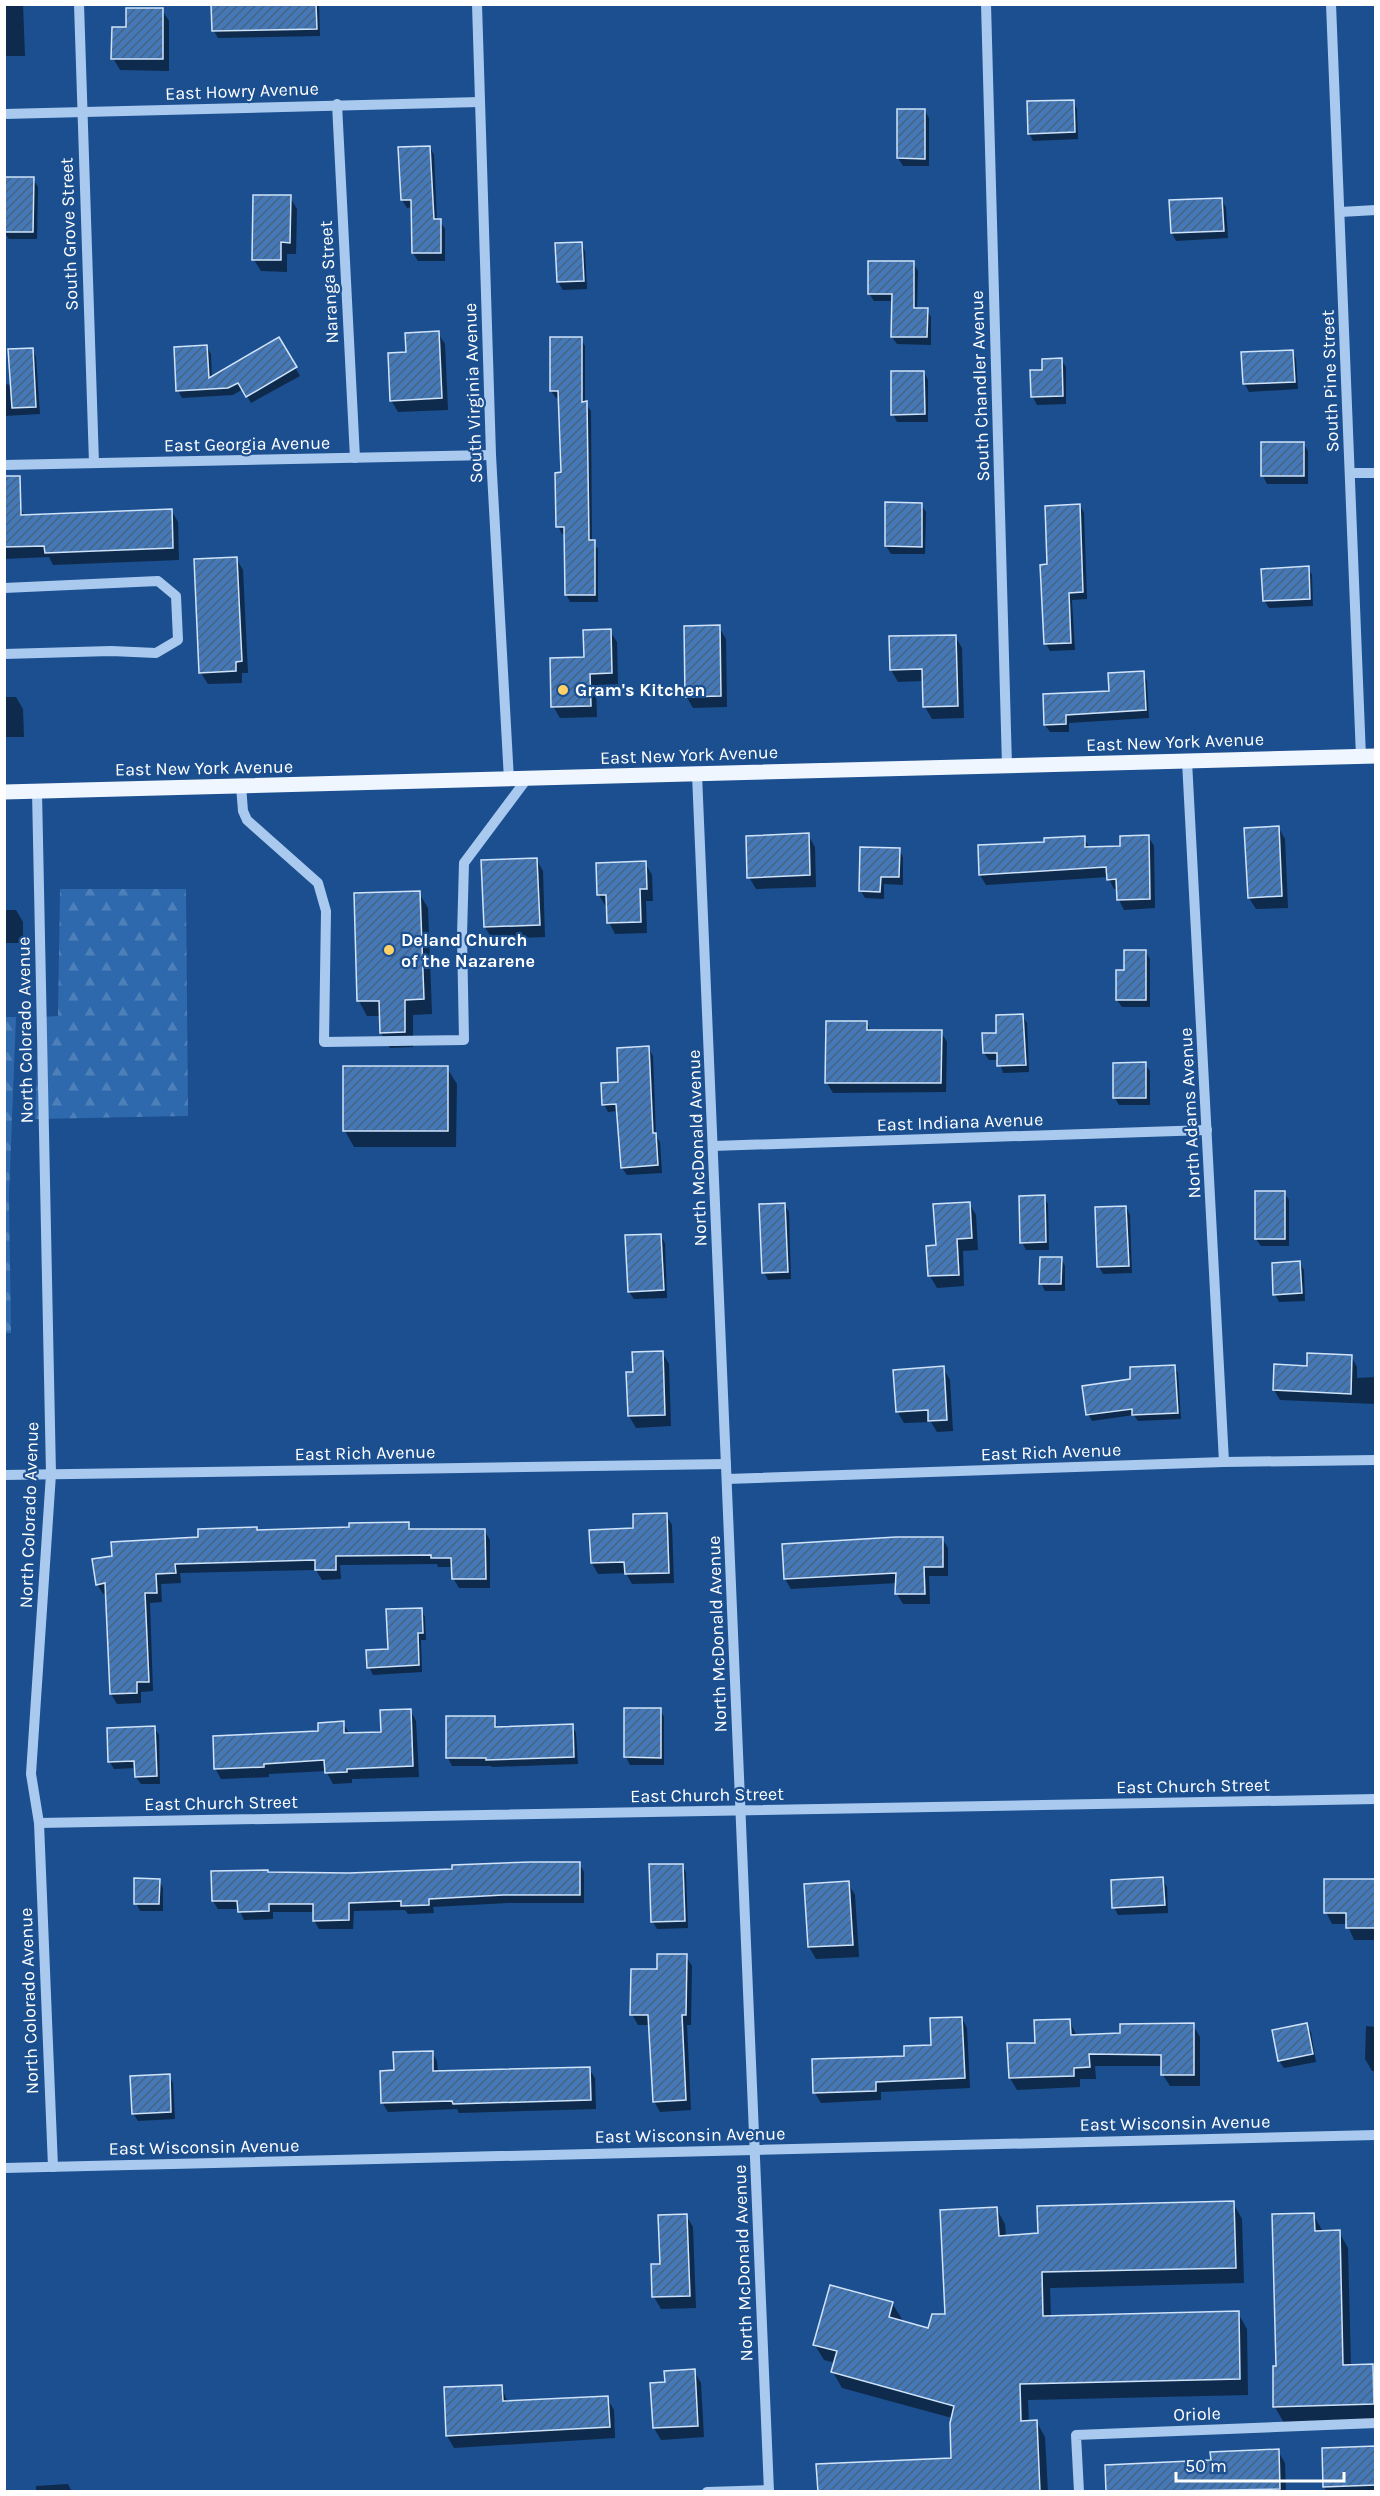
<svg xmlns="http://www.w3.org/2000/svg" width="1380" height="2496" font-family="Karla,sans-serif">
<defs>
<pattern id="forest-firs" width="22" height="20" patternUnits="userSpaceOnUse" patternTransform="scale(1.5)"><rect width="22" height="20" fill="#2e69ad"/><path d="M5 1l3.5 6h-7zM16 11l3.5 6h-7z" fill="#4d80b9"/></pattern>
<pattern id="building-hatch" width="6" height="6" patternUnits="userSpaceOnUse" patternTransform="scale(1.5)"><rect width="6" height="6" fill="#4478b7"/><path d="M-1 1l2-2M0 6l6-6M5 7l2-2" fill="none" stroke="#486282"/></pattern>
</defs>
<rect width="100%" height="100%" fill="#1b4f8f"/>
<g fill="url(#forest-firs)">
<polygon points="60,889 186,889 188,1116 35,1119 39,1017 58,1016"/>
<polygon points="4,1017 16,1017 9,1195 11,1333 5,1333"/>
</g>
<g fill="#0007">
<polygon points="4,4 23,4 25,56 4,56"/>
<polygon points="212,4 319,4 320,36 218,38 214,31"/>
<polygon points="162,10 169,21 169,71 120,70 113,58 127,28"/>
<polygon points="1073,102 1077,109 1078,139 1033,141 1029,133"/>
<polygon points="925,111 929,118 929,166 903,166 898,158"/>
<polygon points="430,147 434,155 437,221 440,221 445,229 445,261 418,261 413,253 413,207 407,208 402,200"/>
<polygon points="5,178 33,179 38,187 37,239 9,239 4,232"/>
<polygon points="290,197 297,209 296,254 287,254 287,272 261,271 254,260"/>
<polygon points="1221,200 1226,207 1228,238 1176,241 1172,233 1171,202"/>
<polygon points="581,244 585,251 587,289 563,290 558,282 556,245"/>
<polygon points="913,263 918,271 917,309 927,310 931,317 931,345 897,344 892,337 893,301 874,301 869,293"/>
<polygon points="438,333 445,344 448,410 398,412 391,400 408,354"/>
<polygon points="279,339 300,376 251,403 243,389 233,395 182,398 178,390 206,346 211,354 212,378"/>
<polygon points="581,339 585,346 585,403 591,411 592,541 598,549 598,602 570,602 566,594 566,534 562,534 558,526 562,474 560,398 556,398 551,391"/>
<polygon points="32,349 36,357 40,414 4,416 4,384 12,385"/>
<polygon points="1292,351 1296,359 1298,389 1249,392 1245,384"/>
<polygon points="1061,360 1066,367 1066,404 1037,405 1033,397 1044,372"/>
<polygon points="924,372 928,380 928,422 897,422 893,414"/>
<polygon points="1303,443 1308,451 1308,484 1267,484 1263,476"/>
<polygon points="887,504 921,504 926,512 925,554 891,554 886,546"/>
<polygon points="1080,505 1084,513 1087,599 1072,600 1075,650 1050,651 1046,644"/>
<polygon points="20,508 25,516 171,510 178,522 179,560 53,565 49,557 4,559 4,509"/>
<polygon points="236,558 243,570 248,673 242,673 242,683 208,684 201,673"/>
<polygon points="1308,568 1312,575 1313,606 1269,608 1264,600"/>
<polygon points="719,627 726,639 727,707 693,708 686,696"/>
<polygon points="610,631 617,642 618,684 596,685 597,717 560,718 553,706"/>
<polygon points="955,636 962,648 964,718 932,719 925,707 924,681 898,682 891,670"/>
<polygon points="1143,673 1147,681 1149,718 1069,723 1069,732 1050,732 1045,725 1111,692"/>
<polygon points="4,697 16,697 23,709 24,737 4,737"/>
<polygon points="1278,827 1285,839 1288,908 1256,909 1249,898"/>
<polygon points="808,835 815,847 816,887 756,889 749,877"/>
<polygon points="1148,836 1154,846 1155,908 1124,910 1119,900 1118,889 1114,889 1108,877 986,885 980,875 1046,844 1084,838 1089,847 1122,847"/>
<polygon points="899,849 903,857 903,885 884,884 884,899 865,898 861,891"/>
<polygon points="536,859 543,871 545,937 492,939 485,927"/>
<polygon points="645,863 652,875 653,901 646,901 647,933 615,934 609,922 608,907 606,907 599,895"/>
<polygon points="419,893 428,908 432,1014 413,1015 413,1047 390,1048 381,1033 381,1016 367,1016 359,1001"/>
<polygon points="4,910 16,910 23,922 23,943 4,943"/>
<polygon points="1146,952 1150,959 1150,1007 1122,1007 1117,1000 1125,972"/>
<polygon points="1022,1016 1027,1023 1029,1072 1003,1073 999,1060 989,1060 984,1053 998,1034"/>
<polygon points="866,1022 871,1031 941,1032 947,1042 946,1092 833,1093 827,1083"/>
<polygon points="648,1048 653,1056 656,1136 660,1142 662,1173 627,1175 622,1168 618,1111 608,1112 604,1104"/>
<polygon points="1145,1064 1150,1071 1150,1105 1119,1105 1115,1098"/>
<polygon points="447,1068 457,1084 456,1147 354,1147 345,1131"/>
<polygon points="1284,1192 1289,1200 1289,1246 1261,1246 1256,1239"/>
<polygon points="1044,1197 1048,1204 1049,1250 1026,1250 1022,1242"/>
<polygon points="969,1203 976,1215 978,1250 963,1251 964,1286 937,1288 930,1276 937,1247"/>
<polygon points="784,1204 789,1212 791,1279 768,1280 764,1272"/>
<polygon points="1126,1207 1130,1215 1132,1273 1103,1274 1099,1267"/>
<polygon points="660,1235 665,1243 667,1298 634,1299 629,1292"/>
<polygon points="1061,1258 1065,1266 1065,1291 1045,1291 1041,1283"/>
<polygon points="1299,1262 1304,1270 1305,1301 1279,1302 1275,1294"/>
<polygon points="662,1352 669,1364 671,1426 636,1428 629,1416 635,1374"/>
<polygon points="1351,1356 1357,1367 1357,1378 1376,1377 1376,1404 1280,1400 1274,1390 1275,1366 1308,1367"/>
<polygon points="1174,1367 1178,1373 1181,1419 1138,1421 1134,1415 1092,1421 1088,1414 1132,1381"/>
<polygon points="943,1368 950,1380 953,1431 937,1432 931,1422 904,1423 897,1411"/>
<polygon points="666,1515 672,1525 674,1583 632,1584 626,1573 598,1574 592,1563 591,1532 635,1530"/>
<polygon points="408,1523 412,1531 484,1530 490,1540 490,1588 459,1588 453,1578 453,1567 438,1567 437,1564 340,1565 341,1579 322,1580 316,1570 180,1573 181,1583 161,1584 162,1602 150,1603 153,1691 141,1692 141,1703 117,1704 111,1694 107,1593 103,1594 97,1584 200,1539 256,1528 258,1532 351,1529"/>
<polygon points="942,1538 948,1548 948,1576 929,1576 930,1604 903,1604 897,1594 897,1583 791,1589 785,1579 783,1545"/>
<polygon points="421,1610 425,1617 426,1640 421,1640 422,1672 373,1675 369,1667 389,1651"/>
<polygon points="4,1657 6,1659 5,1703 4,1703"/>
<polygon points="660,1709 664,1717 664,1765 630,1765 626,1757"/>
<polygon points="410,1710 416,1721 419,1777 352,1779 352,1783 333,1784 326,1771 269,1774 269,1777 221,1779 215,1768 343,1723 349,1733 382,1733"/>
<polygon points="494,1717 498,1729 572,1726 576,1733 578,1764 492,1767 491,1766 452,1766 448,1758"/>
<polygon points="154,1728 159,1735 160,1784 141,1784 136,1777 136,1768 114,1769 110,1762"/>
<polygon points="579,1863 584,1872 584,1903 508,1903 433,1907 434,1913 408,1914 405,1910 354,1911 353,1929 319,1929 314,1920 314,1912 273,1912 273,1919 244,1920 239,1909 218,1909 213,1901 269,1874 349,1874"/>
<polygon points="682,1865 686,1873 688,1928 657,1929 653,1922"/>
<polygon points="1162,1879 1167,1887 1168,1913 1118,1915 1114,1907"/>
<polygon points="159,1880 163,1888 163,1911 140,1911 136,1903"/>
<polygon points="1376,1881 1376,1940 1354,1940 1347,1924 1332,1924 1326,1912"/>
<polygon points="848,1883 855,1895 859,1957 816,1959 809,1947"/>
<polygon points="686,1956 692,1966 691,2025 687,2025 691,2110 660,2112 654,2101 650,2025 638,2025 632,2014 658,1970"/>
<polygon points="962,2018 967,2028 970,2088 881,2092 881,2100 821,2103 815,2093 933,2047"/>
<polygon points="1069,2020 1077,2036 1122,2034 1193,2025 1200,2037 1200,2086 1170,2086 1163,2075 1163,2066 1095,2066 1096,2079 1080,2079 1080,2087 1017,2090 1010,2078 1009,2045 1036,2044"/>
<polygon points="1306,2025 1311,2032 1316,2062 1284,2068 1279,2061"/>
<polygon points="1366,2026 1376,2027 1376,2071 1372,2071 1365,2059"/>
<polygon points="432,2052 437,2061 438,2072 589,2069 595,2078 596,2109 459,2113 457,2109 388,2112 382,2102 395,2072"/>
<polygon points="169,2075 173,2083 175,2119 138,2121 133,2113"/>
<polygon points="1233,2203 1242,2219 1244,2283 1050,2288 1051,2317 1238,2313 1247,2329 1248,2395 1028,2400 1029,2422 1036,2421 1045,2437 1048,2492 819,2492 953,2459 952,2418 842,2388 833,2372 835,2363 824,2360 815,2345 892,2303 902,2319 901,2322 929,2330 946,2315 996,2208 1005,2224 1006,2237 1039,2235"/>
<polygon points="1313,2214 1323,2232 1339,2232 1348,2248 1351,2366 1372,2366 1376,2372 1376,2419 1284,2423 1275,2407 1274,2368 1277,2368"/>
<polygon points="686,2215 693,2227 696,2308 661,2309 654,2297 653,2266 661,2265"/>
<polygon points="694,2371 701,2383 704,2437 661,2440 654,2428 667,2383"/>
<polygon points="501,2386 508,2403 607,2398 614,2410 615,2438 454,2448 447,2436 446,2388"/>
<polygon points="1376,2448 1376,2492 1327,2492 1324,2487"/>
<polygon points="1278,2451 1285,2463 1286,2492 1108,2492 1212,2462"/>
<polygon points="68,2484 72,2492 36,2492 36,2486"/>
</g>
<g fill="url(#building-hatch)" stroke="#cfe3fa" stroke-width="1.5">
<polygon points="211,4 316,4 317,29 212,31"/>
<polygon points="126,8 163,8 163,59 111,59 112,27 126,27"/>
<polygon points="1074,100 1075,132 1028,134 1027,101"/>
<polygon points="897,109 925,109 925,159 897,158"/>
<polygon points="430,146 434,219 441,219 441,253 412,253 411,200 401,200 398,147"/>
<polygon points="4,177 34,177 33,232 4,232"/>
<polygon points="253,195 291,195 290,243 281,242 281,260 252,260"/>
<polygon points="1222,198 1224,231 1171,233 1169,200"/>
<polygon points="582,242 584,281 557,282 555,243"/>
<polygon points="868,261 914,261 914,308 928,308 927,337 891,337 892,294 868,294"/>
<polygon points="439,331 442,398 390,401 388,353 406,352 405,333"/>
<polygon points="279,337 297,367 246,397 238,383 228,388 176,391 174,347 207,345 209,378"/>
<polygon points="550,337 582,337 582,402 587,401 589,540 595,540 595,595 565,595 564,527 556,527 555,473 561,472 558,391 550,391"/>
<polygon points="33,348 36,407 12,408 8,349"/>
<polygon points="1293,350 1295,382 1243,384 1241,352"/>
<polygon points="1062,358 1063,396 1031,397 1030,370 1042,370 1042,359"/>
<polygon points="891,371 924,371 925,414 891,415"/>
<rect x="1261" y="442" width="43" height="34"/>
<polygon points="4,476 20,476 21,515 172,509 173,548 45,553 44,546 4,547"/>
<polygon points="885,502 922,503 922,547 885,546"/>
<polygon points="1080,504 1083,592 1069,593 1071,643 1044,644 1040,565 1047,564 1045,506"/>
<polygon points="237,557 242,661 236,662 236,671 199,673 194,559"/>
<polygon points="1309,566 1310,599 1263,601 1261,569"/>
<polygon points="720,625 721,696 685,697 684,626"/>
<polygon points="611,629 612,673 590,674 591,706 551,707 550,658 584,657 583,630"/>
<polygon points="956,635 958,706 923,707 922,669 890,670 889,636"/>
<polygon points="1144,671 1146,710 1066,715 1066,724 1044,725 1043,694 1109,691 1108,673"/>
<polygon points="1279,826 1282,896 1248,898 1244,828"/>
<polygon points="809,833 810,875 747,878 746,836"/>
<polygon points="1149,835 1150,899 1117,900 1116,879 1107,880 1106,867 979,875 978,845 1044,842 1044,838 1085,836 1085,847 1120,846 1120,836"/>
<polygon points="860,847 900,848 899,877 881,877 880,892 859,891"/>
<polygon points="537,858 540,925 484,927 481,860"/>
<polygon points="646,861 647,889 640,889 641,922 607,923 606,895 597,895 596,863"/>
<polygon points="420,891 424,999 405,1000 405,1032 380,1033 379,1001 357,1001 354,893"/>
<polygon points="1124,950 1146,950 1146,1000 1116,1000 1116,970 1124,970"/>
<polygon points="1023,1014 1026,1065 997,1066 997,1053 983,1053 982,1033 996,1033 996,1015"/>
<polygon points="826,1021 867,1021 867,1030 942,1030 941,1083 825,1083"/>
<polygon points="649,1046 653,1133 656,1133 658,1165 621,1168 616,1104 602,1105 601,1083 618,1082 617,1048"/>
<polygon points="1146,1062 1146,1098 1113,1098 1113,1063"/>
<rect x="343" y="1066" width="105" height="65"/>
<rect x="1255" y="1191" width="30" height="48"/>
<polygon points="1045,1195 1046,1242 1020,1243 1019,1196"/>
<polygon points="970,1202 972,1238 957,1239 959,1275 928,1276 926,1246 936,1245 933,1204"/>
<polygon points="785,1203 788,1272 762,1273 759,1204"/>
<polygon points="1126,1206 1129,1266 1097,1267 1095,1207"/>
<polygon points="661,1234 664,1290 628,1292 625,1235"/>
<polygon points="1040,1257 1062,1257 1061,1284 1039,1284"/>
<polygon points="1300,1261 1302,1293 1273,1295 1272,1263"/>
<polygon points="663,1351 665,1415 628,1416 626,1372 633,1372 632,1352"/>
<polygon points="1307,1353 1352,1355 1351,1394 1273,1390 1274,1364 1307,1366"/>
<polygon points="1175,1365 1178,1413 1132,1415 1132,1409 1086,1415 1082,1386 1130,1379 1130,1367"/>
<polygon points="944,1366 947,1420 928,1421 928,1410 896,1412 893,1370"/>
<polygon points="667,1513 669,1573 625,1574 624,1562 591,1563 589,1530 633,1528 633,1514"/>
<polygon points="409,1522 409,1529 485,1529 486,1579 452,1579 451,1558 431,1558 431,1555 336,1556 336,1570 315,1570 315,1560 175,1564 176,1573 156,1574 157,1593 145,1593 149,1682 137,1682 137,1693 110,1694 105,1583 96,1585 92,1559 112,1556 111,1542 198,1537 198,1529 257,1527 257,1530 349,1527 349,1523"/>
<polygon points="896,1537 943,1537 943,1567 924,1567 925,1594 895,1594 896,1573 784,1579 782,1544"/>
<polygon points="422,1608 423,1633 418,1633 419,1665 367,1668 366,1650 388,1649 386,1609"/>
<polygon points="624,1708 661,1708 661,1758 624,1757"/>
<polygon points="411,1709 413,1766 347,1769 347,1772 325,1773 324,1760 264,1764 264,1767 214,1769 213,1736 318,1731 318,1723 344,1721 344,1733 381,1732 380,1710"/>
<polygon points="446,1716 495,1716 495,1727 573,1724 574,1757 486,1760 486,1758 446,1758"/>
<polygon points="155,1726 157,1776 135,1777 134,1761 108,1762 107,1728"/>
<polygon points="531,1862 580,1862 580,1895 503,1895 429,1899 429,1905 401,1906 401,1901 349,1903 349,1920 313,1921 313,1904 269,1904 269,1911 238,1912 237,1901 212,1901 211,1871 268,1870 268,1872 349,1873 452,1869 452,1865"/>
<polygon points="649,1864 683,1864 685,1921 651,1922"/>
<polygon points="1163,1877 1165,1905 1112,1908 1111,1880"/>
<polygon points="134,1878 160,1879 159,1904 134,1904"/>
<polygon points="1324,1879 1376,1879 1376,1928 1346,1928 1346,1913 1324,1913"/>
<polygon points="849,1881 853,1945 808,1947 804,1884"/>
<polygon points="657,1954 687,1954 686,2015 682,2015 686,2100 653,2102 648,2015 630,2015 631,1969 657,1969"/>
<polygon points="962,2017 965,2078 876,2082 876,2091 813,2093 812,2059 904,2056 904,2046 931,2045 930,2018"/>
<polygon points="1070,2019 1071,2035 1120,2033 1120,2024 1194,2023 1194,2075 1161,2075 1161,2055 1089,2054 1090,2067 1074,2068 1074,2076 1009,2078 1007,2043 1035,2043 1034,2020"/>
<polygon points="1307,2023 1313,2054 1278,2061 1272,2030"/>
<polygon points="433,2051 433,2071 590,2067 591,2100 453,2104 452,2101 381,2103 380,2071 394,2070 393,2052"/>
<polygon points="170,2074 171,2112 132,2114 130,2076"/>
<polygon points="1234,2201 1236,2268 1042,2272 1043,2316 1239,2311 1240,2379 1020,2384 1021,2421 1037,2420 1040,2492 818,2492 816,2464 951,2458 950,2423 954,2406 831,2372 837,2351 813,2345 830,2285 893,2302 889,2317 928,2328 932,2314 945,2314 940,2210 997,2207 999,2236 1038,2233 1037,2206"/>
<polygon points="1314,2213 1315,2231 1340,2230 1343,2365 1373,2364 1374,2404 1273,2407 1273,2366 1276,2366 1272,2214"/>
<polygon points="687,2214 690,2296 652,2297 651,2264 660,2264 658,2215"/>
<polygon points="695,2369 698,2426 653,2428 650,2383 665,2382 664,2371"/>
<polygon points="502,2385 503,2401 608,2396 610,2427 446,2436 444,2387"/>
<polygon points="1376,2446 1376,2485 1323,2487 1322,2448"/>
<polygon points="1279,2449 1280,2489 1106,2492 1105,2465 1211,2460 1210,2452"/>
</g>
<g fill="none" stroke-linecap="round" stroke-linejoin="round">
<g stroke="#a9c9ee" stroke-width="10">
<polyline points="79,4 94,463"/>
<polyline points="477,4 491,455 509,780"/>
<polyline points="986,4 1007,766"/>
<polyline points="1331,4 1361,757"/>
<polyline points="337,104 355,458"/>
<polyline points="4,114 480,102"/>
<polyline points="1340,212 1376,210"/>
<polyline points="4,465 491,455"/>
<polyline points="1350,473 1376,473"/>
<polyline points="4,588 158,581 176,596 178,640 156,653 111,651 4,654"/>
<polyline points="1187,761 1224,1462"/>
<polyline points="697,774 769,2492"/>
<polyline points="241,786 243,811 247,820 318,883 326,911 324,1042 464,1040 462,936 464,863 526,780"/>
<polyline points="37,791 51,1474 31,1774 39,1823 53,2167"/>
<polyline points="713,1146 1207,1130"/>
<polyline points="4,1475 726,1464"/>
<polyline points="727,1479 1224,1462 1376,1460"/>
<polyline points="39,1823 1376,1799"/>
<polyline points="4,2168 1376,2135"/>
<polyline points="707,2492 769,2490"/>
<polyline points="1079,2492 1076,2435 1376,2423"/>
</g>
<polyline stroke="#f0f6ff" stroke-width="15" points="4,792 1376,756"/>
</g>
<g fill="#ffd166" stroke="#1b4f8f" stroke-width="2">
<circle cx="563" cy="690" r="6"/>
<circle cx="389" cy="950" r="6"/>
</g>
<g text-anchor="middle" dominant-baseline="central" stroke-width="4.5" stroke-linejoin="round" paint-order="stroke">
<g font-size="18" fill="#fff" stroke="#1b4f8f">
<text transform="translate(242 91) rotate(-2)">East Howry Avenue</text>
<text transform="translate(69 234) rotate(-92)">South Grove Street</text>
<text transform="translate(329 282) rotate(-93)">Naranga Street</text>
<text transform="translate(1330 381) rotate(-92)">South Pine Street</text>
<text transform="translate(980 386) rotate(-92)">South Chandler Avenue</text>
<text transform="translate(473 393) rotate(-92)">South Virginia Avenue</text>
<text transform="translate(247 444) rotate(-1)">East Georgia Avenue</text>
<text transform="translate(1175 742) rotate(-2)">East New York Avenue</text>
<text transform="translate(689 755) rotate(-2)">East New York Avenue</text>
<text transform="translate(204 768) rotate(-1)">East New York Avenue</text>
<text transform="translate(25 1030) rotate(-91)">North Colorado Avenue</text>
<text transform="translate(1190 1113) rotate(-93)">North Adams Avenue</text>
<text transform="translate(960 1122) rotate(-2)">East Indiana Avenue</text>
<text transform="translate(697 1148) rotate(-92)">North McDonald Avenue</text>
<text transform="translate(1051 1452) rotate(-2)">East Rich Avenue</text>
<text transform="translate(365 1453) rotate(-1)">East Rich Avenue</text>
<text transform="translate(29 1515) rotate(-88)">North Colorado Avenue</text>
<text transform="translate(717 1634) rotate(-92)">North McDonald Avenue</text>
<text transform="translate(1193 1786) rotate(-1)">East Church Street</text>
<text transform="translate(707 1795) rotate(-1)">East Church Street</text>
<text transform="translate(221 1803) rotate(-1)">East Church Street</text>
<text transform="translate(29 2001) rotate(-92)">North Colorado Avenue</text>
<text transform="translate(1175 2123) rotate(-1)">East Wisconsin Avenue</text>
<text transform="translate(690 2135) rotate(-1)">East Wisconsin Avenue</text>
<text transform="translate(204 2147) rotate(-1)">East Wisconsin Avenue</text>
<text transform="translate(743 2263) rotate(-92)">North McDonald Avenue</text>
<text transform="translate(1197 2414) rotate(-2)">Oriole</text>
</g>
<g font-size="18" font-weight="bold" fill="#fff" stroke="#1b4f8f" text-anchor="start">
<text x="575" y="690">Gram's Kitchen</text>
<text x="401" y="940">Deland Church<tspan x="401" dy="21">of the Nazarene</tspan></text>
</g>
</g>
<rect width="1380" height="2496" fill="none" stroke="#ffffff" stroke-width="12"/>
<path d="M1176 2472v9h168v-9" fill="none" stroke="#ffffff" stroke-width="3"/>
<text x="1185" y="2472" font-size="18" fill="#ffffff" stroke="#1b4f8f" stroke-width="4.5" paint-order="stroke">50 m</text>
</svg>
